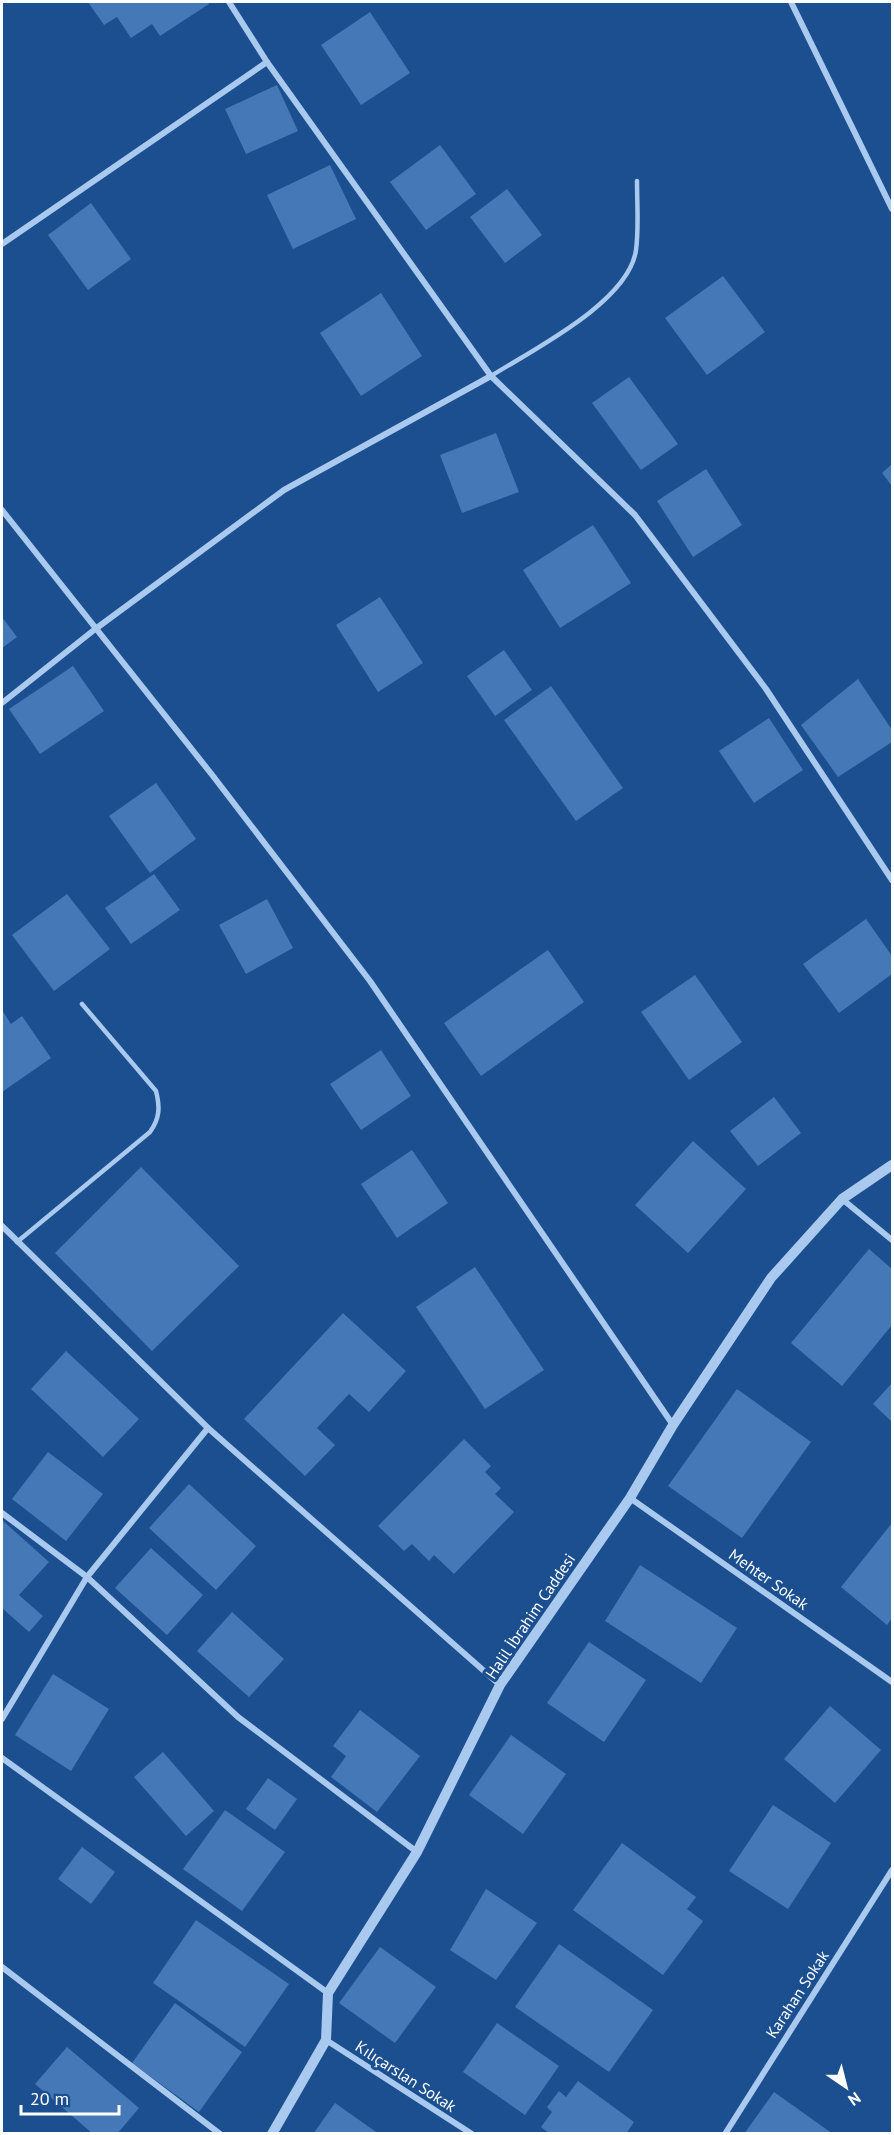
<svg xmlns="http://www.w3.org/2000/svg" width="894" height="2135" font-family="'PT Sans',sans-serif">
<rect width="100%" height="100%" fill="#1b4f8f"/>
<g fill="#4478b7">
<polygon points="88,2 208,2 209,4 160,36 152,24 131,38 117,17 104,25"/>
<polygon points="370,12 410,73 361,105 321,45"/>
<polygon points="277,85 298,131 246,154 225,109"/>
<polygon points="440,145 476,194 426,230 390,182"/>
<polygon points="330,165 356,219 293,249 267,195"/>
<polygon points="507,189 542,235 505,263 470,217"/>
<polygon points="91,203 131,259 88,290 48,235"/>
<polygon points="723,276 765,332 707,375 665,318"/>
<polygon points="381,293 422,356 361,396 320,333"/>
<polygon points="629,377 678,444 641,470 592,403"/>
<polygon points="496,433 519,492 462,513 440,455"/>
<polygon points="892,464 892,486 882,473"/>
<polygon points="706,469 742,525 693,557 657,501"/>
<polygon points="593,525 631,583 560,628 523,570"/>
<polygon points="380,597 423,663 378,692 336,625"/>
<polygon points="2,617 17,637 2,648"/>
<polygon points="504,650 532,690 495,716 467,676"/>
<polygon points="73,666 104,711 40,754 9,709"/>
<polygon points="858,679 892,730 892,742 838,777 801,725"/>
<polygon points="551,686 623,788 576,821 504,720"/>
<polygon points="769,718 803,770 754,803 719,751"/>
<polygon points="156,783 196,839 150,873 109,816"/>
<polygon points="154,874 180,910 131,944 105,908"/>
<polygon points="67,894 110,949 54,991 12,935"/>
<polygon points="267,899 293,948 246,974 219,925"/>
<polygon points="866,919 892,956 892,974 839,1013 803,964"/>
<polygon points="548,950 584,1002 481,1076 444,1023"/>
<polygon points="695,975 742,1042 689,1080 641,1012"/>
<polygon points="2,1010 11,1024 22,1016 51,1058 2,1092"/>
<polygon points="381,1050 411,1096 361,1130 330,1084"/>
<polygon points="774,1097 801,1133 758,1166 730,1131"/>
<polygon points="693,1141 746,1189 688,1253 635,1205"/>
<polygon points="412,1150 448,1203 397,1238 361,1184"/>
<polygon points="141,1167 239,1266 152,1351 55,1253"/>
<polygon points="869,1249 892,1269 892,1325 842,1386 791,1343"/>
<polygon points="475,1267 544,1370 485,1409 416,1307"/>
<polygon points="343,1313 406,1371 369,1412 349,1394 317,1428 335,1445 305,1476 244,1419"/>
<polygon points="66,1351 139,1419 103,1457 31,1389"/>
<polygon points="892,1383 892,1422 873,1404"/>
<polygon points="737,1389 811,1442 742,1538 668,1486"/>
<polygon points="464,1439 491,1466 485,1472 501,1488 495,1494 514,1512 454,1574 434,1555 429,1561 412,1544 404,1551 378,1526"/>
<polygon points="48,1452 103,1494 66,1541 12,1499"/>
<polygon points="189,1484 256,1546 216,1590 149,1528"/>
<polygon points="2,1520 49,1562 19,1595 43,1616 29,1632 2,1608"/>
<polygon points="892,1523 892,1618 887,1625 841,1587"/>
<polygon points="151,1548 203,1595 167,1635 115,1588"/>
<polygon points="640,1565 737,1628 701,1683 605,1621"/>
<polygon points="232,1612 284,1659 249,1697 197,1651"/>
<polygon points="589,1642 646,1680 604,1742 547,1703"/>
<polygon points="53,1674 109,1709 71,1771 15,1735"/>
<polygon points="830,1706 881,1750 835,1803 784,1759"/>
<polygon points="360,1710 420,1756 377,1812 331,1777 346,1756 333,1746"/>
<polygon points="511,1735 566,1774 523,1834 469,1795"/>
<polygon points="163,1752 214,1811 186,1836 134,1777"/>
<polygon points="268,1778 297,1799 275,1830 246,1809"/>
<polygon points="773,1805 831,1843 788,1909 729,1871"/>
<polygon points="225,1810 285,1852 242,1911 183,1869"/>
<polygon points="622,1843 696,1897 687,1909 703,1921 663,1975 573,1910"/>
<polygon points="82,1847 115,1872 91,1904 58,1879"/>
<polygon points="486,1889 537,1923 496,1980 450,1950"/>
<polygon points="196,1920 289,1984 245,2047 153,1983"/>
<polygon points="559,1944 653,2010 609,2072 515,2007"/>
<polygon points="380,1947 436,1987 395,2043 339,2003"/>
<polygon points="175,2003 242,2052 199,2112 132,2063"/>
<polygon points="497,2023 559,2066 525,2115 463,2072"/>
<polygon points="67,2047 139,2108 117,2134 93,2134 35,2084"/>
<polygon points="578,2081 634,2122 626,2134 550,2134 541,2127 552,2112 547,2107 559,2091 566,2097"/>
<polygon points="774,2092 833,2134 744,2134"/>
<polygon points="335,2103 379,2134 313,2134"/>
</g>
<g fill="none" stroke-linecap="round" stroke-linejoin="round">
<g stroke="#a9c9ee" stroke-width="4.5">
<path d="M491 376C532 350 629 302 636 250 639 228 637 204 637 181"/>
<path d="M17 1242 150 1132C160 1118 160 1107 156 1091L82 1004"/>
</g>
<g stroke="#a9c9ee" stroke-width="6">
<polyline points="229,2 267,62"/>
<polyline points="791,2 892,209"/>
<polyline points="2,244 267,62 491,376 635,515 766,689 892,880"/>
<polyline points="2,510 213,776 370,981 673,1425"/>
<polyline points="2,703 94,630 284,490 491,376"/>
<polyline points="842,1199 892,1240"/>
<polyline points="2,1226 208,1428 500,1685"/>
<polyline points="630,1498 892,1682"/>
<polyline points="2,1513 87,1577 238,1717 417,1852"/>
<polyline points="2,1719 87,1577 208,1428"/>
<polyline points="2,1758 328,1993"/>
<polyline points="2,1967 220,2134"/>
<polyline points="326,2040 472,2134"/>
<polyline points="725,2134 892,1870"/>
</g>
<polyline stroke="#a9c9ee" stroke-width="10" points="272,2134 326,2040 328,1993 417,1852 500,1685 630,1498 673,1425 771,1278 842,1199 892,1165"/>
</g>
<g text-anchor="middle" dominant-baseline="central" stroke-width="6" stroke-linejoin="round" paint-order="stroke">
<g font-size="16" fill="#fff" stroke="#1b4f8f">
<text transform="translate(769 1579) rotate(35)">Mehter Sokak</text>
<text transform="translate(530 1616) rotate(-56)">Halil İbrahim Caddesi</text>
<text transform="translate(797 1994) rotate(-57)">Karahan Sokak</text>
<text transform="translate(406 2076) rotate(33)">Kılıçarslan Sokak</text>
</g>
</g>
<rect width="894" height="2135" fill="none" stroke="#ffffff" stroke-width="6"/>
<g transform="translate(846 2087) rotate(145)" stroke="#1b4f8f" stroke-width="4.5" paint-order="stroke">
<path d="M0-4.5L10 22L0 15L-10 22Z" fill="#ffffff"/>
<text y="-9" font-size="16" font-weight="bold" text-anchor="middle" fill="#ffffff">N</text>
</g>
<path d="M21 2105v9h98v-9" fill="none" stroke="#ffffff" stroke-width="3"/>
<text x="30" y="2105" font-size="18" fill="#ffffff" stroke="#1b4f8f" stroke-width="4.5" paint-order="stroke">20 m</text>
</svg>
